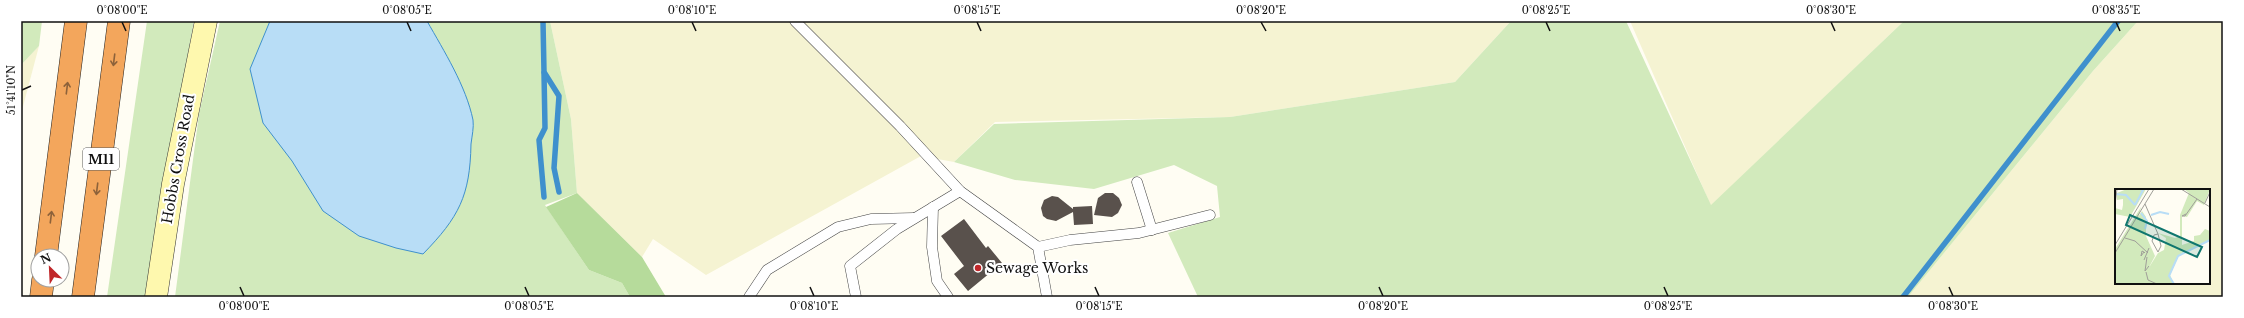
<svg xmlns="http://www.w3.org/2000/svg" width="2244" height="318" font-family="'Libre Baskerville',serif">
<rect width="100%" height="100%" fill="#fffdf3"/>
<g fill="#f5f3d2" fill-rule="evenodd">
<polygon points="550,21 1511,21 1455,82 1230,117 995,122 954,162 921,156 706,275 653,239 642,257 577,193 571,119"/>
<polygon points="1630,21 1904,21 1711,206"/>
<path d="M2138 21H2223V297H1908L2093 71ZM2116 190H2209V283H2116Z"/>
<polygon points="39,46 21,114 21,65"/>
</g>
<g fill="#d2eabc">
<polygon points="21,21 42,21 39,46 21,65"/>
<polygon points="147,21 194,21 165,178 154,297 107,297"/>
<polygon points="220,21 550,21 571,119 577,193 545,205 589,270 622,283 630,297 175,297 199,114"/>
<polygon points="1511,21 1626,21 1711,205 1904,21 2138,21 2093,71 1908,297 1198,297 1168,233 1220,217 1217,186 1174,165 1094,189 1015,180 954,162 994,124 1230,117 1455,82"/>
</g>
<polygon fill="#b6db9b" points="577,193 642,257 666,297 630,297 622,283 589,270 546,207"/>
<path fill="#b8ddf6" stroke="#3f90cd" d="M270 21H427C444 51 466 86 473 120 474 127 472 136 471 144 470 196 459 217 423 254L396 248 359 236 323 211 292 161 263 123 250 69Z"/>
<g fill="none" stroke-linecap="round" stroke-linejoin="round">
<g stroke="#3f90cd" stroke-width="5.5">
<polyline points="543,21 544,72 559,96 554,168 559,192"/>
<polyline points="544,197 539,140 545,128 544,73"/>
<polyline points="1903,297 2118,21"/>
</g>
</g>
<g fill="#59514c">
<polygon points="1105,193 1113,193 1119,198 1122,205 1118,213 1112,217 1094,215 1098,198"/>
<polygon points="1052,196 1058,197 1073,209 1073,207 1092,206 1093,224 1074,225 1073,212 1056,221 1047,219 1043,216 1041,208 1044,200"/>
<polygon points="964,219 986,248 988,246 1002,263 968,291 954,274 964,266 941,236"/>
</g>
<g fill="none" stroke-linecap="round" stroke-linejoin="round">
<defs>
<g id="lane">
<polyline points="795,21 900,126 960,191 1038,247 1047,297"/>
<polyline points="1137,182 1152,230"/>
<polyline points="933,207 932,247 937,281 948,297"/>
<polyline points="1038,247 1070,240 1139,233 1210,215"/>
<polyline points="749,297 767,270 838,227 871,219 914,218"/>
<polyline points="856,297 850,266 897,229 960,191"/>
</g>
<polyline id="secondary" points="156,297 173,184 206,21"/>
<g id="highway">
<polyline points="46,256 76,21"/>
<polyline points="41,297 43,280"/>
<polyline points="83,297 119,21"/>
</g>
</defs>
<use href="#lane" stroke="#434343" stroke-width="11"/>
<use href="#secondary" stroke="#323232" stroke-width="23"/>
<use href="#highway" stroke="#212121" stroke-width="23"/>
<use href="#lane" stroke="#fff" stroke-width="10"/>
<use href="#secondary" stroke="#fef8ae" stroke-width="22"/>
<use href="#highway" stroke="#f3a65c" stroke-width="22"/>
</g>
<defs><path id="oneway-shaft" d="M-6 0H5M1.5-3L5.5 0L1.5 3" fill="none" stroke-width="1.6" stroke-linecap="round" stroke-linejoin="round"/></defs>
<g stroke="#8d623a">
<use href="#oneway-shaft" transform="translate(114 60) rotate(97)"/>
<use href="#oneway-shaft" transform="translate(67 88) rotate(-83)"/>
<use href="#oneway-shaft" transform="translate(97 189) rotate(97)"/>
<use href="#oneway-shaft" transform="translate(51 217) rotate(-83)"/>
</g>
<path fill="none" stroke="#101010" stroke-width="1.5" d="M122 22 126 31M407 22 411 31M692 22 696 31M977 22 981 31M1261 22 1266 31M1546 22 1550 31M1831 22 1835 31M2116 22 2120 31M22 90 31 86M240 287 244 296M525 287 529 296M810 287 814 296M1095 287 1099 296M1379 287 1383 296M1664 287 1668 296M1949 287 1953 296"/>
<circle fill="#c0272a" stroke="#fff" stroke-width="1.5" cx="978" cy="268" r="4"/>
<g text-anchor="middle" dominant-baseline="central" stroke-width="4" stroke-linejoin="round" paint-order="stroke">
<rect fill="#fff" stroke="#585858" stroke-width="1" x="83" y="148" width="36" height="22" rx="3"/>
<g font-size="13" font-weight="bold" fill="#101010">
<text x="101" y="159">M11</text>
</g>
<g font-size="14" fill="#101010" stroke="#fff">
<text transform="translate(178 159) rotate(-80)">Hobbs Cross Road</text>
</g>
<g font-size="14" fill="#101010" stroke="#fff" text-anchor="start">
<text x="986" y="268">Sewage Works</text>
</g>
</g>
<g transform="translate(2115 189)">
<rect width="95" height="95" fill="#fffdf3"/>
<path d="M12 0H31L15 28 0 25V19L7 21 8 16V10L2 11V4ZM69 0H95L89 16 82 12 72 28 67 27V56L79 52V47L85 46 90 40 95 42V51L64 66 55 86 59 95H0V60L26 18 24 27 27 22 31 28V47L40 67 33 80 43 64 49 61 51 49 43 44 60 49 65 47V26L74 4Z" fill="#d2eabc"/>
<path fill="none" stroke="#b8ddf6" stroke-width="2" d="M0 5 11 6 20 16M20 16 28 1 25 0M26 24 32 32 30 40M36 26 45 23 54 25M59 95 54 87 63 67 95 51"/>
<path fill="none" stroke="#9f9e98" stroke-width="1" d="M66 0 95 18M90 14 95 3M30 15 43 45 39 46 37 52 43 63 46 57 43 45M0 16 2 0M71 25 67 27H70L82 10M10 49 20 52 33 64M0 56 34 0M29 63 26 67 27 62 29 63 30 64M0 64 39 0M32 68 30 82 34 77M29 71 34 59M31 83 33 91 42 95"/>
<path fill="#0f766e" fill-opacity="0.15" stroke="#0f766e" stroke-width="2" d="M15 26 87 58 82 68 11 36Z"/>
<rect width="95" height="95" fill="none" stroke="#101010" stroke-width="2"/>
</g>
<rect width="2244" height="318" fill="none" stroke="#ffffff" stroke-width="44"/>
<g transform="translate(50 268) rotate(336)"><circle r="19" fill="#ffffff" stroke="#9f9f9f"/>
<path d="M0-3L7 15L0 10L-7 15Z" fill="#c0272a"/>
<text y="-6" font-size="11" font-weight="bold" text-anchor="middle" fill="#101010">N</text>
</g>
<rect x="22" y="22" width="2200" height="274" fill="none" stroke="#101010" stroke-width="1.5"/>
<g font-size="10" text-anchor="middle" fill="#101010">
<text x="122" y="14">0°08'00"E</text>
<text x="407" y="14">0°08'05"E</text>
<text x="692" y="14">0°08'10"E</text>
<text x="977" y="14">0°08'15"E</text>
<text x="1261" y="14">0°08'20"E</text>
<text x="1546" y="14">0°08'25"E</text>
<text x="1831" y="14">0°08'30"E</text>
<text x="2116" y="14">0°08'35"E</text>
<text transform="translate(11 90) rotate(-90)" y="4">51°41'10"N</text>
<text x="244" y="310">0°08'00"E</text>
<text x="529" y="310">0°08'05"E</text>
<text x="814" y="310">0°08'10"E</text>
<text x="1099" y="310">0°08'15"E</text>
<text x="1383" y="310">0°08'20"E</text>
<text x="1668" y="310">0°08'25"E</text>
<text x="1953" y="310">0°08'30"E</text>
</g>
</svg>
